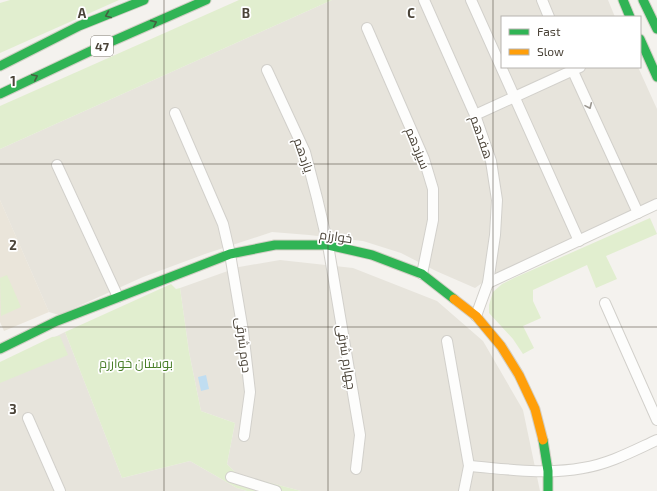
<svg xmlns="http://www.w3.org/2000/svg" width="657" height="491" font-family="'Exo 2',Cairo,sans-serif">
<rect width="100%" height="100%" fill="#f4f2ee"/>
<g fill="#e7e4dc">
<polygon points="332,0 608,0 615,17 502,17 502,67 638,67 657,109 657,201 495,274 475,288 436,271 401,253 363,241 309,235 272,232 205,254 143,277 59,315 49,312 0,200 0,149"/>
<polygon points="280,260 353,268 437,301 483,341 523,410 540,491 301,491 237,474 227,464 235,423 201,411 189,352 180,288 239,267"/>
<polygon points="65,332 122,478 190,461 237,488 247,491 0,491 0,364"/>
</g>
<polygon fill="#eae5da" points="0,200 49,312 4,331 0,322"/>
<g fill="#e1eecf">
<polygon points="10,0 119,0 0,53 0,3"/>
<polygon points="239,0 332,0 0,149 0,106"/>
<polygon points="650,218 657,234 606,256 617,279 596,288 587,265 533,290 533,301 541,318 523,326 534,348 523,354 513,339 489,313 489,305 493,292 502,284 514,278"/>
<polygon points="7,275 21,307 1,316 0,278"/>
<polygon points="171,284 176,289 180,288 189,352 201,411 235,423 227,464 237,474 301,491 247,491 237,488 190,461 122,478 65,332"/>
<polygon points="60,336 68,355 0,383 0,362 52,337"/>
</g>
<polygon fill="#c0ddf1" points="206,375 209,389 201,391 198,377"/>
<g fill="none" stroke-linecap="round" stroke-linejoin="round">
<defs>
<g id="street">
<polyline points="424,0 475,115 491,161 497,200 495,235 488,283 476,316"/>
<polyline points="471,0 579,241"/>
<polyline points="542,0 549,17"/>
<polyline points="367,28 424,159 433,189 433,220 422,274"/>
<polyline points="571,67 638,213"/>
<polyline points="267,70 305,152 317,198 328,245 360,435 356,469"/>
<polyline points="175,113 223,224 230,254 243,331 250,392 244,436"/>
<polyline points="475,115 580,67"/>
<polyline points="57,165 118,297"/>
<polyline points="488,283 657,204"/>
<polyline points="605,303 657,420"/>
<polyline points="447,341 469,466 464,491"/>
<polyline points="28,418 60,491"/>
<path d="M469 466C507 469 545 475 583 468 609 464 633 451 657 440"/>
<polyline points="231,477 276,491"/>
</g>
<g id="fast">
<polyline points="623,0 630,17"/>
<polyline points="643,0 657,29"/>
<polyline points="640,39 657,77"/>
<polyline points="0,66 79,26 144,0"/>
<polyline points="0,94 97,48 206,0"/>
<polyline points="0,349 57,321 230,254 275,245 328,245 372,255 422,274 454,299"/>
<polyline points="543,440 548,471 548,491"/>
</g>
<polyline id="slow" points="454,299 476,316 501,346 519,375 535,409 543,440"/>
</defs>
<use href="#street" stroke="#d2d0cb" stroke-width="12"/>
<use href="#fast" stroke="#d3cfc5" stroke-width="11"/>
<use href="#slow" stroke="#d3cfc5" stroke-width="11"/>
<use href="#street" stroke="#fdfdfc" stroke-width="10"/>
<use href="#fast" stroke="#30b455" stroke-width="9"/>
<use href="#slow" stroke="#ff9f0a" stroke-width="9"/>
</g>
<defs><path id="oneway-chevron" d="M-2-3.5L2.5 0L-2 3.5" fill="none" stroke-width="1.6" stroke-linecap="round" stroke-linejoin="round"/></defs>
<g stroke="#446040">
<use href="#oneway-chevron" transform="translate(108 15) rotate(158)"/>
<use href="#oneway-chevron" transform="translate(154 23) rotate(-24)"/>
<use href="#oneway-chevron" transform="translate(35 77) rotate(-25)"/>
</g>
<use stroke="#9b9791" href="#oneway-chevron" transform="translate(589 106) rotate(66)"/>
<path fill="none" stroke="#4b4439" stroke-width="1" stroke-opacity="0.55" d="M164 0V491M328 0V491M493 0V491M0 164H657M0 327H657"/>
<g text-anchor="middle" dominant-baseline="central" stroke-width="3.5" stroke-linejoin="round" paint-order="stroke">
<rect fill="#fff" stroke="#817c74" stroke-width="1" x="91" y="36" width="22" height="20" rx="3"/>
<g font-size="12" font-weight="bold" fill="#4b4439">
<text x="102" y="46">47</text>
</g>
<g font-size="13" fill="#4b4439" stroke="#fff">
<text transform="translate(482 137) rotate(71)">هفدهم</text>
<text transform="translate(418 148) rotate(68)">سیزدهم</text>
<text transform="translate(304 155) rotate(71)">یازدهم</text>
<text transform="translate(336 236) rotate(8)">خوارزم</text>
<text transform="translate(244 345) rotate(83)">دوم شرقی</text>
<text transform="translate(347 357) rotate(81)">چهارم شرقی</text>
</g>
<g font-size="13" fill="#4a7f2a" stroke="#fff">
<text x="136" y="363">بوستان خوارزم</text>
</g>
</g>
<g font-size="13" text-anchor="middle" font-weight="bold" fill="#4b4439" stroke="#fff" stroke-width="3.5" stroke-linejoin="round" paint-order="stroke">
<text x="82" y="18">A</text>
<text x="246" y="18">B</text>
<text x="411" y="18">C</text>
<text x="13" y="86">1</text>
<text x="13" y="250">2</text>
<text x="13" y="414">3</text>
</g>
<rect x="501" y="16" width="140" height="52" fill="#ffffff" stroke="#b7b4b0"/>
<rect x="509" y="29" width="20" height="6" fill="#30b455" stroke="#b7b4b0"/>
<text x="537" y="36" font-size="12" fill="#4b4439">Fast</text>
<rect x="509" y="49" width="20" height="6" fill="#ff9f0a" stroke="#b7b4b0"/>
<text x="537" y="56" font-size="12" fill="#4b4439">Slow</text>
</svg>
